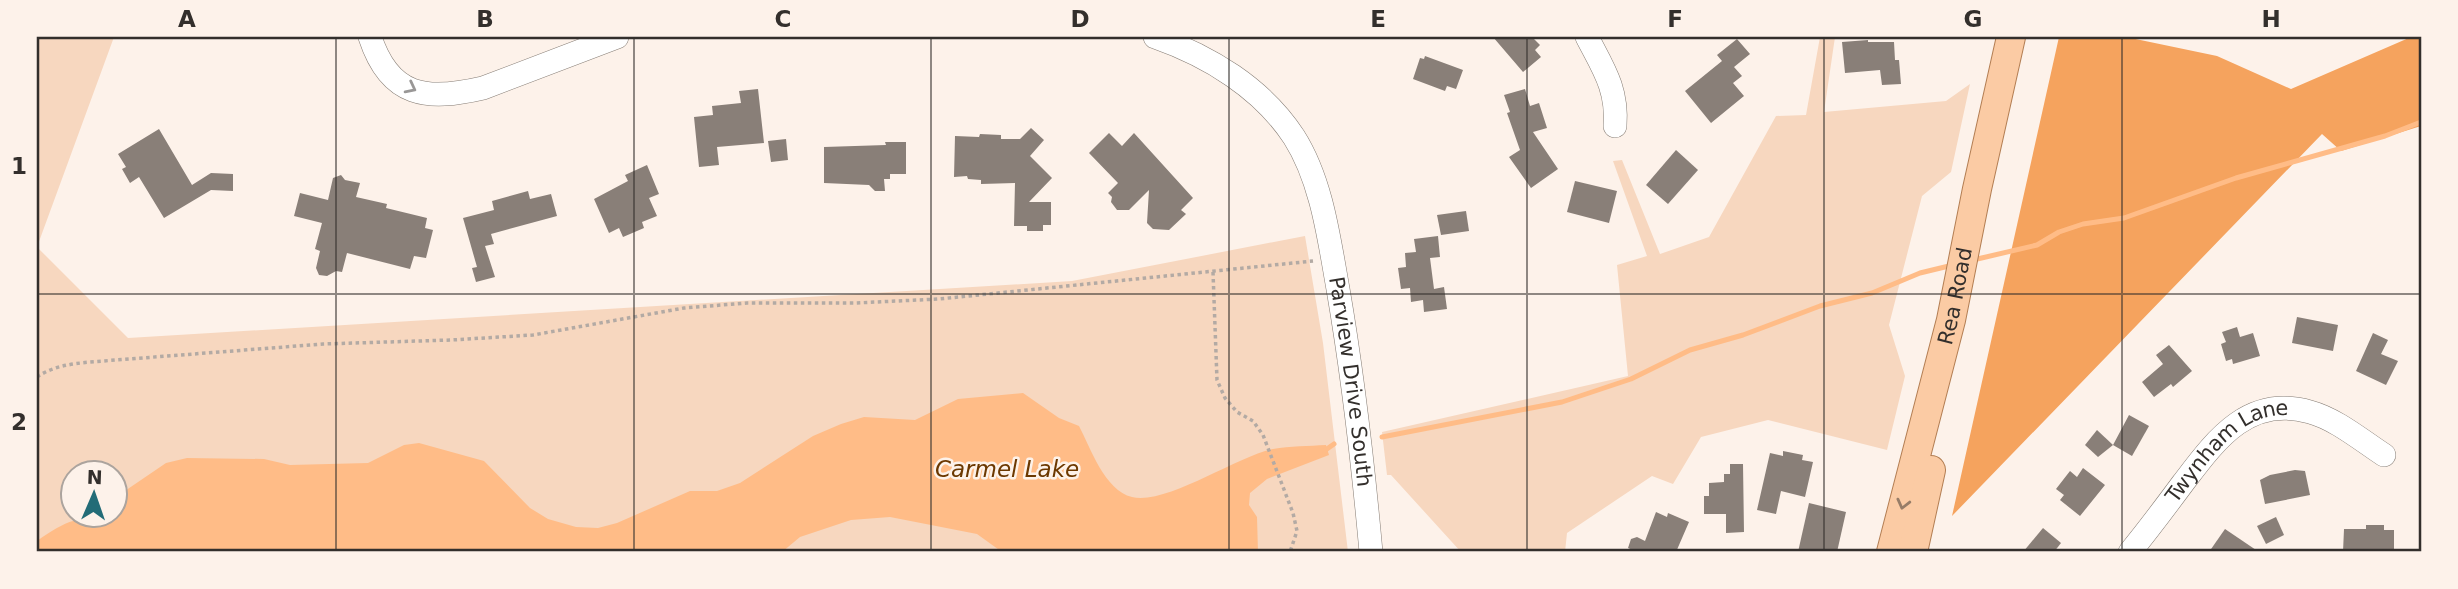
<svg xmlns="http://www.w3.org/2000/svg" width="2458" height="589" font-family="'DejaVu Sans',sans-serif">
<rect width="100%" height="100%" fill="#fdf2ea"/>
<g fill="#f7d7bf" fill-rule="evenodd">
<path d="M37 37H114L37 247 128 338 1072 281 1305 236 1323 343 1348 552H37ZM74 474H116V516H74Z"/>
<polygon points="1820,37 1835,37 1824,112 1946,101 1970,84 1951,172 1922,196 1889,325 1905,376 1887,450 1768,420 1701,437 1673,484 1652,476 1567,533 1565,552 1461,552 1391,475 1387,475 1382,432 1628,376 1617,265 1647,256 1613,161 1622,160 1660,254 1709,237 1776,116 1806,115"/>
</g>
<polygon fill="#f5a35e" points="2059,37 2126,37 2217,56 2291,89 2411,37 2421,37 2421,126 2341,151 2322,134 1952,516"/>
<path fill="#ffbc87" d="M1023 393 1059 418 1079 426C1090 447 1105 491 1132 497 1167 505 1235 457 1273 449 1290 446 1309 446 1326 445L1329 455 1267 479 1250 493 1249 505 1257 517 1258 552H1002L977 534 890 517 851 520 800 537 782 552H37V541C66 520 80 516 116 516V497L166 463 187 458 264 459 290 465 368 463 404 445 419 443 484 461 530 508 548 519 576 527 598 528 617 523 690 491H717L740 483 813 436 841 424 864 417 915 420 958 399Z"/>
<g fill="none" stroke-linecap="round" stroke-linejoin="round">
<g stroke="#ffbc87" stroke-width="5">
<polyline points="1973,260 2037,245 2059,232 2083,224 2124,218 2236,178 2385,136 2421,122"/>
<polyline points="1382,437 1562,402 1631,379 1690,350 1743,335 1820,306 1872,293 1920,273 1953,265"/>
<polyline points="1324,451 1334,444"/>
</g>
</g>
<g fill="#897f78">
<polygon points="1493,37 1532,37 1540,45 1535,50 1541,57 1523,72"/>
<polygon points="1737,39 1750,54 1734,67 1742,76 1733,83 1744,96 1711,123 1685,91 1722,61 1717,55"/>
<polygon points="1868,40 1868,42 1894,42 1895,60 1899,60 1901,84 1882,85 1880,70 1845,73 1842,42"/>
<polygon points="1425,56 1463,70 1456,89 1447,86 1445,91 1413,79 1420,58 1424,59"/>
<polygon points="758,89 764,143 717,147 719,165 699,167 694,117 713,115 712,106 741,103 739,91"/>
<polygon points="1525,89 1530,106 1539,103 1547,128 1533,132 1558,169 1531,188 1509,157 1520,150 1507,113 1510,112 1504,95"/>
<polygon points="1031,128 1044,140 1030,156 1052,178 1029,202 1051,202 1051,225 1043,225 1043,231 1027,231 1027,226 1014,226 1015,183 981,184 981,180 968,179 967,176 954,177 955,136 979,137 980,134 1001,135 1001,139 1020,139"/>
<polygon points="159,129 192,185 211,173 233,174 233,191 211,190 164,218 139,177 130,183 122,169 126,167 118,154"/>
<polygon points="1109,133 1122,146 1134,133 1193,198 1181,210 1186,214 1169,230 1153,229 1147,223 1149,190 1129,210 1117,210 1111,202 1112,197 1108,193 1118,183 1089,153"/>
<polygon points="786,139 788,160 771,162 768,141"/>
<polygon points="885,142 906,142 906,174 890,174 890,179 884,179 885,191 875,191 869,185 824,183 824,147 886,145"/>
<polygon points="1676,150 1698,170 1668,204 1646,185"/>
<polygon points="647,165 659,194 649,198 657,216 642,222 644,228 623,237 619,228 609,233 594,199 628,181 625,175"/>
<polygon points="341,175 345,180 360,183 356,197 387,204 386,208 427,218 425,228 433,230 426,258 414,256 410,269 347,253 342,272 336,271 327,276 319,275 316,268 320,251 315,249 322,223 294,216 300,193 328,200 333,178"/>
<polygon points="1575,181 1617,191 1609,223 1567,212"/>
<polygon points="528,191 530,199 551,194 557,216 491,234 494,244 485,246 495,277 476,282 472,268 477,267 463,218 494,210 492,201"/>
<polygon points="1466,211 1469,231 1441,235 1437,215"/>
<polygon points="1438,236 1440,257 1430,258 1434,289 1444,287 1447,309 1424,312 1423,300 1411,302 1410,288 1401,289 1398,268 1406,267 1405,253 1416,252 1414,239"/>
<polygon points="2297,317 2338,325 2333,351 2292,343"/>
<polygon points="2237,327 2240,337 2253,333 2260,356 2233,364 2232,359 2226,361 2221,344 2226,342 2222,332"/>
<polygon points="2373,333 2388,340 2381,354 2398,361 2386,385 2356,371"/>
<polygon points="2169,345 2192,371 2173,387 2171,384 2154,397 2142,382 2163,364 2156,355"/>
<polygon points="2129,415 2149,426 2132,456 2113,445"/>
<polygon points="2097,430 2113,445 2098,457 2085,445"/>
<polygon points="1783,451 1803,455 1802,460 1813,462 1805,497 1781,491 1776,514 1757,510 1770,453 1783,456"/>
<polygon points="1730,464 1743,464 1744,532 1726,533 1726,514 1704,514 1704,496 1709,496 1709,483 1724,482 1724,474 1730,474"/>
<polygon points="2083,468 2105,485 2080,516 2060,500 2064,495 2056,489 2070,471 2077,477"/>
<polygon points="2295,470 2305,471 2310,495 2265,504 2260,480 2270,475"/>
<polygon points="1809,503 1846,512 1837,552 1798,552"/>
<polygon points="1656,512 1667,517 1668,513 1689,522 1676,552 1637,552 1628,548 1631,539 1637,537 1645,541"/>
<polygon points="2276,517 2284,535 2266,544 2257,526"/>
<polygon points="2366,525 2384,525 2384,530 2394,530 2394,552 2343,552 2344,529 2366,529"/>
<polygon points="2043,528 2061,543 2054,552 2023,552"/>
<polygon points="2225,529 2259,552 2209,552"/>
</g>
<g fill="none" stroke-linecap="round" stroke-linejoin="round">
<defs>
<g id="minor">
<path d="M370 37C390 98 427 101 483 88L617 37"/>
<path id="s1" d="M1155 37C1209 56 1262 88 1294 137 1322 181 1329 239 1338 289 1353 376 1363 464 1371 552"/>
<path d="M1587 37C1603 68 1618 89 1615 126"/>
<path id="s2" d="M2130 552C2148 530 2166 506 2183 483 2215 441 2248 394 2310 412 2336 419 2361 440 2384 455"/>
</g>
<g id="major">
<path id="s3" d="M1891 552 1951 320 1977 189 2011 37"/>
<polyline points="1913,552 1931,470"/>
</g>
</defs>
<use href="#minor" stroke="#857c74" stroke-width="24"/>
<use href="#major" stroke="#b37e53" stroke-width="30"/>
<g stroke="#b3aaa4" stroke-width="3.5" stroke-dasharray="3.5 3.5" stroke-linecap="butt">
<polyline points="1213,272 1217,380 1225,398 1237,412 1253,421 1263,435 1293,513 1297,531 1290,552"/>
<path d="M37 377C53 366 71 364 90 362L323 344 451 340 533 335 684 308 747 303H856L939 299 1313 261"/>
</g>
<use href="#minor" stroke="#fff" stroke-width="23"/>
<use href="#major" stroke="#fbcba4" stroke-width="28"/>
</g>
<defs><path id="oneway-chevron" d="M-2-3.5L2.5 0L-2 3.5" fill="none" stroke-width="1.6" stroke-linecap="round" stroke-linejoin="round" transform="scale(1.75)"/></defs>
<use stroke="#999796" href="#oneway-chevron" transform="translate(411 88) rotate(27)"/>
<use stroke="#977d68" href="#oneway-chevron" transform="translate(1903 504) rotate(104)"/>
<path fill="none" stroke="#332f2c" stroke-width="2" stroke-opacity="0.55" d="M336 37V552M634 37V552M931 37V552M1229 37V552M1527 37V552M1824 37V552M2122 37V552M37 294H2421"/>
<g text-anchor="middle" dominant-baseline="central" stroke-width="5" stroke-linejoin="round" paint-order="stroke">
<g font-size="21" fill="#332f2c" stroke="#fdf2ea">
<text stroke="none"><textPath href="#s3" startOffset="264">Rea Road</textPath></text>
<text stroke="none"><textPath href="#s1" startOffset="427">Parview Drive South</textPath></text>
<text stroke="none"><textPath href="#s2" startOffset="144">Twynham Lane</textPath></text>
</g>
<g font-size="23" font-style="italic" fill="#6c3800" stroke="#fdf2ea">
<text x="1007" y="469">Carmel Lake</text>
</g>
</g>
<rect width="2458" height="589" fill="none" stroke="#fdf2ea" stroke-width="77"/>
<g transform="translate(94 494) rotate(2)"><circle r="33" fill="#fdf2ea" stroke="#aca49e" stroke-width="2"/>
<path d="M0-5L12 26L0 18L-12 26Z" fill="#236c77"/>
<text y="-10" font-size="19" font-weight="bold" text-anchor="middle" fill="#332f2c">N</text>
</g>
<rect x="38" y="38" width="2382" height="512" fill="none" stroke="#332f2c" stroke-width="2.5"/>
<g font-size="23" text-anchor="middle" font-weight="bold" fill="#332f2c">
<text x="187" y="27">A</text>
<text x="485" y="27">B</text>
<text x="783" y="27">C</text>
<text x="1080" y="27">D</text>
<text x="1378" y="27">E</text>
<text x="1675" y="27">F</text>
<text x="1973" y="27">G</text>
<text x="2271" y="27">H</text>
<text x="19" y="174">1</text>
<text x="19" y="430">2</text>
</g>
</svg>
